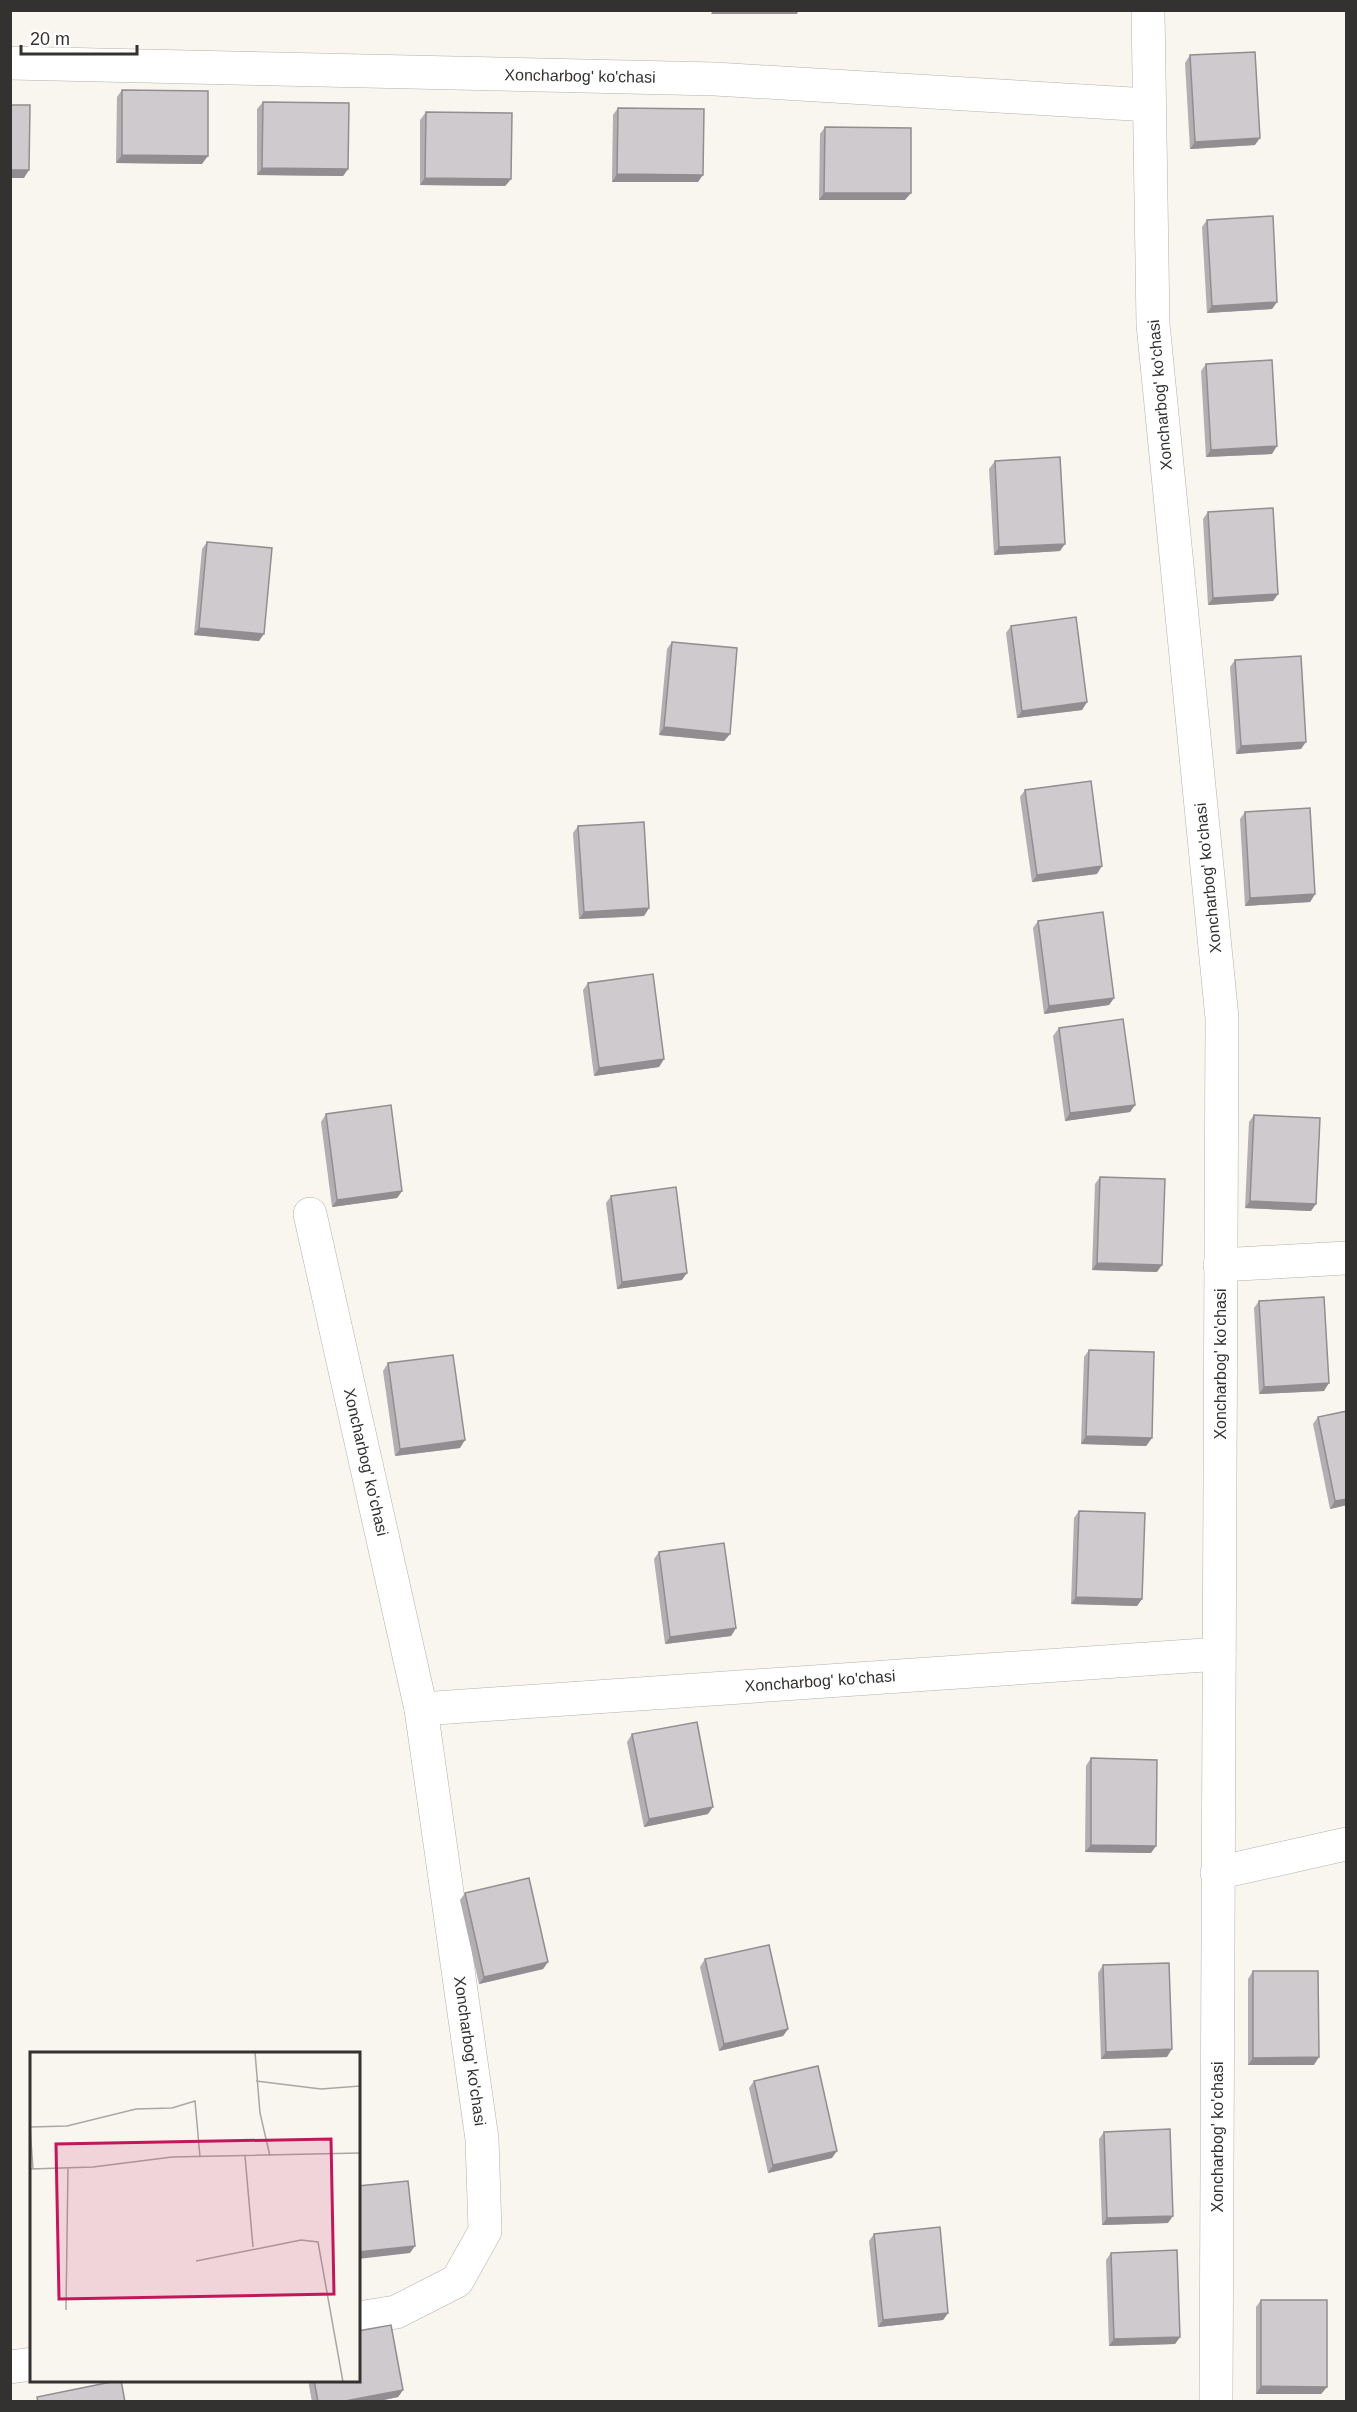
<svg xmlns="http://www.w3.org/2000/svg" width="1357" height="2412" font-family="Arial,sans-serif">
<rect width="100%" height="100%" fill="#f9f5ef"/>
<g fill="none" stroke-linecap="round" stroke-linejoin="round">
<defs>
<g id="street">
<polyline points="1148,10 1153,324 1222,1018 1216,2402"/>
<polyline points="10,63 715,79 1149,105"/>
<polyline points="310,1214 421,1709 482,2139 485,2231 457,2281 396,2312 358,2318"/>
<polyline points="1220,1265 1346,1258"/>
<polyline points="421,1709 1219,1654"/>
<polyline points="1217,1873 1346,1844"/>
<polyline points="10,2367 32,2364"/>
</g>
</defs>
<use href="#street" stroke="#b5b1ac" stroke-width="34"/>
<use href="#street" stroke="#fff" stroke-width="33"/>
</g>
<g fill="#b2aeb1">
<polygon points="1190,55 1255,145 1190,149 1185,63"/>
<polygon points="122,90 202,164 116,163 117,97"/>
<polygon points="263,102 348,169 343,176 257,175 257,109"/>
<polygon points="618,108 698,182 612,182 613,115"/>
<polygon points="426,112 511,179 505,186 420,185 420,120"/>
<polygon points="825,127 905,200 819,200 820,134"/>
<polygon points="1207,220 1277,302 1272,309 1207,313 1202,227"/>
<polygon points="1206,364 1272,454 1206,457 1201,371"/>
<polygon points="995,461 1060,551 994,555 989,469"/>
<polygon points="1208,512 1278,594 1273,601 1208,605 1203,519"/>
<polygon points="207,542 259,641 194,635 202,549"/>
<polygon points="1011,626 1087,702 1082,710 1017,718 1006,633"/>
<polygon points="672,642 730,734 724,741 659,735 667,649"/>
<polygon points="1235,660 1301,749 1236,754 1230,667"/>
<polygon points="1025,790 1097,874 1032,882 1020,797"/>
<polygon points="1245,812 1315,894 1310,902 1245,906 1240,819"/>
<polygon points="578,826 649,908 644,916 579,919 573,833"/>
<polygon points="1038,921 1114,998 1109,1005 1044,1014 1033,928"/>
<polygon points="588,983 664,1059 659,1067 594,1076 583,990"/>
<polygon points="1059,1028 1135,1105 1130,1112 1065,1121 1053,1036"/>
<polygon points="326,1114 402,1191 397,1198 332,1207 321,1122"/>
<polygon points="1254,1115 1311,1211 1245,1208 1249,1122"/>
<polygon points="1100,1177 1157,1272 1092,1270 1095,1184"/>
<polygon points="611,1196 682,1280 617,1289 606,1203"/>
<polygon points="1259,1301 1324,1391 1259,1394 1254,1308"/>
<polygon points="1089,1350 1152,1438 1146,1446 1081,1444 1084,1357"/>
<polygon points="388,1363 460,1448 395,1456 383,1371"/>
<polygon points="1318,1417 1347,1505 1330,1509 1313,1424"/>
<polygon points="1079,1511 1142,1599 1137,1606 1071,1604 1074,1518"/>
<polygon points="659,1552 736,1628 731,1636 665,1644 654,1559"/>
<polygon points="632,1734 708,1814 644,1827 627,1742"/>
<polygon points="1091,1758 1151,1853 1085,1852 1086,1766"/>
<polygon points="465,1893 548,1962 543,1969 479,1984 460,1900"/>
<polygon points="705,1959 788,2029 783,2036 719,2051 700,1967"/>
<polygon points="1103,1965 1167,2057 1101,2059 1098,1973"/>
<polygon points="1253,1971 1314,2065 1248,2065 1248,1979"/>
<polygon points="754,2081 832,2158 768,2173 749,2088"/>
<polygon points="1104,2132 1168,2223 1102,2225 1099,2139"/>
<polygon points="874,2234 948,2313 943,2320 878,2327 869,2241"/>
<polygon points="1111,2253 1180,2337 1175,2344 1109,2346 1106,2260"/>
<polygon points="1261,2300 1327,2387 1321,2394 1256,2394 1256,2307"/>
<polygon points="308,2380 358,2380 403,2390 398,2397 374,2402 312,2402"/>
</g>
<g fill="#918d90">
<polygon points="713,10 799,10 797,14 711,14"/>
<polygon points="939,10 995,10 995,11"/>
<polygon points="1260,138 1255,145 1190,149 1195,142"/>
<polygon points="122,155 208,156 202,164 116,163"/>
<polygon points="262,168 348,169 343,176 257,175"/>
<polygon points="10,170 29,170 24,178 10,178"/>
<polygon points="617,174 703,175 698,182 612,182"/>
<polygon points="425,178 511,179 505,186 420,185"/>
<polygon points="824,193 911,193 905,200 819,200"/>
<polygon points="1277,302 1272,309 1207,313 1212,306"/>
<polygon points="1277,446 1272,454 1206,457 1211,450"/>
<polygon points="1065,544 1060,551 994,555 999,547"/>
<polygon points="1278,594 1273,601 1208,605 1213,598"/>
<polygon points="199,628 264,634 259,641 194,635"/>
<polygon points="1087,702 1082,710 1017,718 1022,711"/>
<polygon points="664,727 730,734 724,741 659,735"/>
<polygon points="1306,742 1301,749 1236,754 1241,746"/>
<polygon points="1102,866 1097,874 1032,882 1037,875"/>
<polygon points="1315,894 1310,902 1245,906 1250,898"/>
<polygon points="649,908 644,916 579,919 584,912"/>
<polygon points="1114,998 1109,1005 1044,1014 1049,1006"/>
<polygon points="664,1059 659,1067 594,1076 599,1068"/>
<polygon points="1135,1105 1130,1112 1065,1121 1070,1113"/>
<polygon points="402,1191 397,1198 332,1207 337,1200"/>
<polygon points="1250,1201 1316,1204 1311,1211 1245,1208"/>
<polygon points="1097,1263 1162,1265 1157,1272 1092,1270"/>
<polygon points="687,1273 682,1280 617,1289 622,1282"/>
<polygon points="1329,1383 1324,1391 1259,1394 1264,1387"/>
<polygon points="1086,1436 1152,1438 1146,1446 1081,1444"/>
<polygon points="465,1440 460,1448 395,1456 400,1449"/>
<polygon points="1347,1499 1347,1505 1330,1509 1335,1501"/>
<polygon points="1076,1597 1142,1599 1137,1606 1071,1604"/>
<polygon points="736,1628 731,1636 665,1644 670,1637"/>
<polygon points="713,1807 708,1814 644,1827 649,1819"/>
<polygon points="1091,1845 1156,1846 1151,1853 1085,1852"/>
<polygon points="548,1962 543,1969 479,1984 484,1977"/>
<polygon points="788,2029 783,2036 719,2051 724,2044"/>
<polygon points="1172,2049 1167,2057 1101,2059 1106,2052"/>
<polygon points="1319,2057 1314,2065 1248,2065 1253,2058"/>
<polygon points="837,2151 832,2158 768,2173 773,2165"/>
<polygon points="1173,2216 1168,2223 1102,2225 1107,2218"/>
<polygon points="415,2246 410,2253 358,2259 358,2252"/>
<polygon points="948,2313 943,2320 878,2327 883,2320"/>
<polygon points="1180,2337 1175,2344 1109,2346 1114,2339"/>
<polygon points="1261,2386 1327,2387 1321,2394 1256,2394"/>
<polygon points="403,2390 398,2397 374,2402 340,2402"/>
</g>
<g fill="#cfcace" stroke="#918d90" stroke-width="1.5">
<polygon points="1255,52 1260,138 1195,142 1190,55"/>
<polygon points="122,90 208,91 208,156 122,155"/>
<polygon points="263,102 349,103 348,169 262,168"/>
<polygon points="10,105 30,105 29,170 10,170"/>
<polygon points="618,108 704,109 703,175 617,174"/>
<polygon points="426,112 512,113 511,179 425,178"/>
<polygon points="825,127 911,128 911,193 824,193"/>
<polygon points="1273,216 1277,302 1212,306 1207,220"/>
<polygon points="1272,360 1277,446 1211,450 1206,364"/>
<polygon points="1060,457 1065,544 999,547 995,461"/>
<polygon points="1273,508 1278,594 1213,598 1208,512"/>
<polygon points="207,542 272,548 264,634 199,628"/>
<polygon points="1076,617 1087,702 1022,711 1011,626"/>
<polygon points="672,642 737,648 730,734 664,727"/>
<polygon points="1301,656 1306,742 1241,746 1235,660"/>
<polygon points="1091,781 1102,866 1037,875 1025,790"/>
<polygon points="1310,808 1315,894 1250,898 1245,812"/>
<polygon points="644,822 649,908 584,912 578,826"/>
<polygon points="1103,912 1114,998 1049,1006 1038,921"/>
<polygon points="653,974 664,1059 599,1068 588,983"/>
<polygon points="1123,1019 1135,1105 1070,1113 1059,1028"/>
<polygon points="391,1105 402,1191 337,1200 326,1114"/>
<polygon points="1254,1115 1320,1118 1316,1204 1250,1201"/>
<polygon points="1100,1177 1165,1179 1162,1265 1097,1263"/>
<polygon points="676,1187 687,1273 622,1282 611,1196"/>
<polygon points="1324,1297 1329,1383 1264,1387 1259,1301"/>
<polygon points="1089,1350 1154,1352 1152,1438 1086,1436"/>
<polygon points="453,1355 465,1440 400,1449 388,1363"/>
<polygon points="1347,1411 1347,1499 1335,1501 1318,1417"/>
<polygon points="1079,1511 1145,1513 1142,1599 1076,1597"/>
<polygon points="724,1543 736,1628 670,1637 659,1552"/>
<polygon points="697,1722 713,1807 649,1819 632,1734"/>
<polygon points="1091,1758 1157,1760 1156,1846 1091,1845"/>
<polygon points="529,1878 548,1962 484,1977 465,1893"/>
<polygon points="769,1945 788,2029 724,2044 705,1959"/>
<polygon points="1169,1963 1172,2049 1106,2052 1103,1965"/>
<polygon points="1253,1971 1318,1971 1319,2057 1253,2058"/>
<polygon points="818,2066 837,2151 773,2165 754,2081"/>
<polygon points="1170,2129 1173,2216 1107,2218 1104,2132"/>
<polygon points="408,2181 415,2246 358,2252 358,2186"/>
<polygon points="940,2227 948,2313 883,2320 874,2234"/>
<polygon points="1177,2250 1180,2337 1114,2339 1111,2253"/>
<polygon points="1261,2300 1327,2300 1327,2387 1261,2386"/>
<polygon points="391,2325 403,2390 340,2402 318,2402 314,2380 358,2380 358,2331"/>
<polygon points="121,2380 125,2402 38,2402 37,2397"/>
</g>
<g text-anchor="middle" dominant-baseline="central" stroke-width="5" stroke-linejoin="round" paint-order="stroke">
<g font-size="16" fill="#343230" stroke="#fff">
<text transform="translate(580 76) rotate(1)">Xoncharbog' ko'chasi</text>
<text transform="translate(1160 395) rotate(-95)">Xoncharbog' ko'chasi</text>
<text transform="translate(1208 878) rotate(-96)">Xoncharbog' ko'chasi</text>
<text transform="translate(1220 1364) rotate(-90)">Xoncharbog' ko'chasi</text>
<text transform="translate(366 1462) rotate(77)">Xoncharbog' ko'chasi</text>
<text transform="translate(820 1681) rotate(-4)">Xoncharbog' ko'chasi</text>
<text transform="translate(470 2051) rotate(82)">Xoncharbog' ko'chasi</text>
<text transform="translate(1217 2137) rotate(-90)">Xoncharbog' ko'chasi</text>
</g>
</g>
<g transform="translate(30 2052)">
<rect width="330" height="330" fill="#f9f5ef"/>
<path fill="none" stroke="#aaa7a3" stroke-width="1.5" d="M225 0 230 61 240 104M226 29 291 37 330 34M0 75 37 74 106 57 142 56 165 49 170 105M0 75 3 117M215 104 223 195M0 117 63 115 142 105 330 101M166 209 271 188 288 190 313 330M36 258 38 115"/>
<path fill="#c2185b" fill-opacity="0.15" stroke="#c2185b" stroke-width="3" d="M301 87 304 242 29 247 26 92Z"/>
<rect width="330" height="330" fill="none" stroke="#343230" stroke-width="3"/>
</g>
<rect width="1357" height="2412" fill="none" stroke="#343230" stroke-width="24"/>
<path d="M21 45v9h116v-9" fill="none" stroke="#343230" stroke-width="3"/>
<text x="30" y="45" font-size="18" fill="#343230" stroke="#ffffff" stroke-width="4.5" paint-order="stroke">20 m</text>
</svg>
